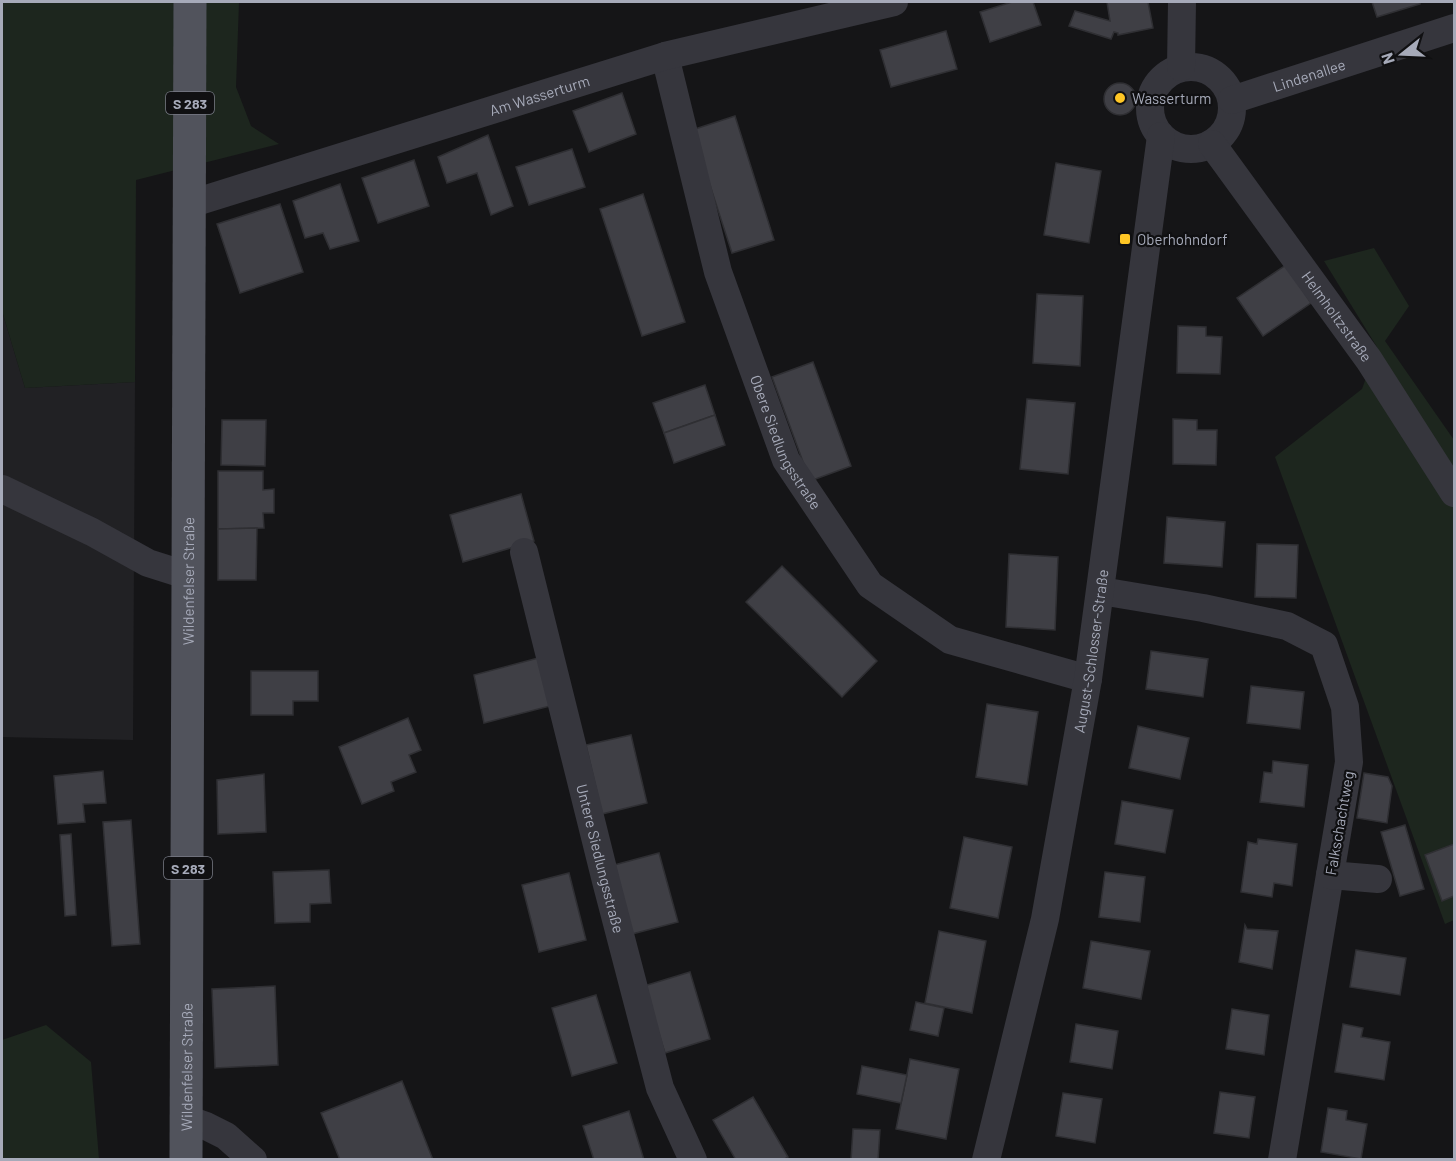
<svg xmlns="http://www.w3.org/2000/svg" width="1456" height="1161" font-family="Barlow,sans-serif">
<rect width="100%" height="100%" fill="#151517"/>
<polygon fill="#212124" points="2,311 25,388 135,382 133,740 2,737"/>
<g fill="#1d261e">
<polygon points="2,2 239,2 236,87 251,126 279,144 136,180 135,382 25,388 2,311"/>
<polygon points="1374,248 1409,306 1385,341 1454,440 1454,920 1445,924 1275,457 1362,389 1377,347 1324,261"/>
<polygon points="46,1025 91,1062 99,1159 2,1159 2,1040"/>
</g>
<g fill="#3f3f45" stroke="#2f2f33" stroke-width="1.5">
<polygon points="1012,2 1033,2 1041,25 990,42 980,12"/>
<polygon points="1107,2 1148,2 1153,28 1118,35 1118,33 1114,32 1111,39 1069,26 1075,11 1110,21"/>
<polygon points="1372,2 1420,2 1420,4 1377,17"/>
<polygon points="946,31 957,69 891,87 880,50"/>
<circle cx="1120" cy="99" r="16"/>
<polygon points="622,93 636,134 589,152 573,111"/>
<polygon points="735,116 774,240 732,253 692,130"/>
<polygon points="488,135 513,206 491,215 477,173 447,183 438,157"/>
<polygon points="572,149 585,187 529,205 516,167"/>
<polygon points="414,160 429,206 378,223 362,178"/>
<polygon points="1056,163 1101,171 1089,243 1044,235"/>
<polygon points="340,184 359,241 330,249 323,233 305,238 293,201"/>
<polygon points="643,194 685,322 642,336 600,209"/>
<polygon points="280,204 303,272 240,293 217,224"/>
<polygon points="1286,265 1311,303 1263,336 1237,298"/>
<polygon points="1037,294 1083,296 1080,366 1033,363"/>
<polygon points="1178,326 1206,327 1206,336 1222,337 1220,374 1177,373"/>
<polygon points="813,362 851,466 810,481 772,377"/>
<polygon points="705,385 715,415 664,433 653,403"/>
<polygon points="1027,399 1075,403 1068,474 1020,469"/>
<polygon points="715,415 725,445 674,463 664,433"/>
<polygon points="1173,419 1197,420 1197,430 1217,430 1216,465 1173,464"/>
<polygon points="222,420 266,420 265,466 221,465"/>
<polygon points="218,471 263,471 263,490 274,489 274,513 263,513 264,528 218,529"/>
<polygon points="521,494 534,541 463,562 450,515"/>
<polygon points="1167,517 1225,522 1222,567 1164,563"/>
<polygon points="257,528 256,580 218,580 218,529"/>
<polygon points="1257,544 1298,545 1296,598 1255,597"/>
<polygon points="1009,554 1058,557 1055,630 1006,627"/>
<polygon points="782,566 877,661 842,697 746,602"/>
<polygon points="1151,651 1208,659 1203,697 1146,689"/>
<polygon points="542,657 554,705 484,723 474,675"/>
<polygon points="251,671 318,671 318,701 293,701 293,715 251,715"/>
<polygon points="1251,686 1304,692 1300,729 1247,723"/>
<polygon points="987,704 1038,712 1027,785 976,777"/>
<polygon points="408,718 421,750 409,755 416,772 391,782 394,791 362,804 339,747"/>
<polygon points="1138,726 1189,738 1180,779 1129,768"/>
<polygon points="631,735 647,803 602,814 586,745"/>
<polygon points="1273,761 1308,765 1304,807 1260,802 1264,772 1272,773"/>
<polygon points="103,771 106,803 83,804 85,822 58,824 54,776"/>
<polygon points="1364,773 1388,777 1392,786 1387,823 1357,818"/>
<polygon points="264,774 266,832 218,834 217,780"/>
<polygon points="1122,801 1173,810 1165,853 1115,844"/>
<polygon points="131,820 140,944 112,946 103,822"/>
<polygon points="1405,825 1424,889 1400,896 1381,832"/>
<polygon points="71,834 76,915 65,916 60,835"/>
<polygon points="964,837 1012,847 998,918 950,908"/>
<polygon points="1258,839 1297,844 1292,886 1274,883 1272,897 1241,892 1248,842 1257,844"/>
<polygon points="1454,844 1454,896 1442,901 1425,855"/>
<polygon points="659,853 678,922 632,934 614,865"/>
<polygon points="329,870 331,903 310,904 310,922 275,923 273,872"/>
<polygon points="1105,872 1145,877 1140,922 1099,917"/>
<polygon points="569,873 586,940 539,952 522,885"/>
<polygon points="1245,925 1247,929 1278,931 1272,969 1239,962"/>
<polygon points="939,931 986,941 972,1013 925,1003"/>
<polygon points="1091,941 1150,951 1141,999 1083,988"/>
<polygon points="1356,950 1406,958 1400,995 1350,987"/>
<polygon points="690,972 710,1039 665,1053 644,986"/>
<polygon points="275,986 278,1065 215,1068 212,989"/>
<polygon points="596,995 617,1063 572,1076 552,1008"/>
<polygon points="916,1002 944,1008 938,1036 910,1030"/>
<polygon points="1232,1009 1269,1015 1264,1055 1226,1049"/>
<polygon points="1076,1024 1118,1031 1112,1069 1070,1062"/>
<polygon points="1343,1024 1363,1028 1361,1037 1390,1042 1384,1080 1335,1072"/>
<polygon points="910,1059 959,1069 946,1139 896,1129"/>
<polygon points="862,1066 907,1075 901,1103 857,1094"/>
<polygon points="402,1081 433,1160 340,1160 321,1113"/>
<polygon points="1220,1092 1255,1097 1249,1138 1214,1133"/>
<polygon points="1063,1093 1102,1099 1095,1143 1056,1136"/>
<polygon points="753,1097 788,1157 783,1160 736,1160 713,1120"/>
<polygon points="1328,1108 1347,1111 1346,1120 1367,1124 1361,1159 1321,1152"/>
<polygon points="629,1111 644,1160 594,1160 583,1126"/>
<polygon points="853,1129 880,1130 878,1160 851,1160"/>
</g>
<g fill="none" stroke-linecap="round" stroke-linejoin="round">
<g stroke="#36363d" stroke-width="28">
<path id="s1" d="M665 56 718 272 786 460 870 585 950 640 1088 679"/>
<circle cx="1191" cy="108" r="41"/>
<polyline points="1181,67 1182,2"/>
<path id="s2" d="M1232 100 1454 28"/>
<path id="s3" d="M1212 144 1369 360 1454 493"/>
<path id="s4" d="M190 204 665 56 894 2"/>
<polyline points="2,489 92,532 148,563 189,576"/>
<path id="s5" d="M524 552 606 881 660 1088 693 1160"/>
<polyline points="1101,591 1203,608 1287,626 1324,645 1345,707 1349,762 1282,1160"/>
<polyline points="1330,875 1378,879"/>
<polyline points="186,1119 206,1126 226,1136 253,1160"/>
<path id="s6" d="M986 1160 1045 919 1088 679 1161 136"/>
</g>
<path stroke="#51535c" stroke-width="33" id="s7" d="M186 1160 190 2"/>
</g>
<g fill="#ffc625" stroke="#101012" stroke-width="2">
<circle cx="1120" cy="98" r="6"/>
<rect x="1119" y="233" width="12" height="12" rx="3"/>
</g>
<g text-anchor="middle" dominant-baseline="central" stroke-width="4.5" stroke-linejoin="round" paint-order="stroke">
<g fill="#101012" stroke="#797c87" stroke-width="1.5">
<rect x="166" y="92" width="48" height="22" rx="4.5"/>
<rect x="164" y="857" width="48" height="22" rx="4.5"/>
</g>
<g font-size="14" font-weight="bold" fill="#a6aab9">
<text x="190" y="103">S 283</text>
<text x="188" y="868">S 283</text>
</g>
<g font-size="15" fill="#a6aab9" stroke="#101012">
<text stroke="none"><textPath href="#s2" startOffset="81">Lindenallee</textPath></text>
<text stroke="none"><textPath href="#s4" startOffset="366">Am Wasserturm</textPath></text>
<text stroke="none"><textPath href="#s3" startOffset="213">Helmholtzstraße</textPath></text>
<text stroke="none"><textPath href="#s1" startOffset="406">Obere Siedlungsstraße</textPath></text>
<text stroke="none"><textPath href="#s7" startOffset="579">Wildenfelser Straße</textPath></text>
<text stroke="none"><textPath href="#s6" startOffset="520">August-Schlosser-Straße</textPath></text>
<text transform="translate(1339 823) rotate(-80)">Falkschachtweg</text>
<text stroke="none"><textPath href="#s5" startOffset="316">Untere Siedlungsstraße</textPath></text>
<text stroke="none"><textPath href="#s7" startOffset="93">Wildenfelser Straße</textPath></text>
</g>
<g font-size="15" fill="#a6aab9" stroke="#101012" text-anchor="start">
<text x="1132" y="98">Wasserturm</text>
<text x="1137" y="239">Oberhohndorf</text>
</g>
</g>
<rect width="1456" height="1161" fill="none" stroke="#a6aab9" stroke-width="6"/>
<g transform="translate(1402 54) rotate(252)" stroke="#101012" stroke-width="4.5" paint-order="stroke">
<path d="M0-4.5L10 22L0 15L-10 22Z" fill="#a6aab9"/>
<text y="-9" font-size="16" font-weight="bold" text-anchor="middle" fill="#a6aab9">N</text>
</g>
</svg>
